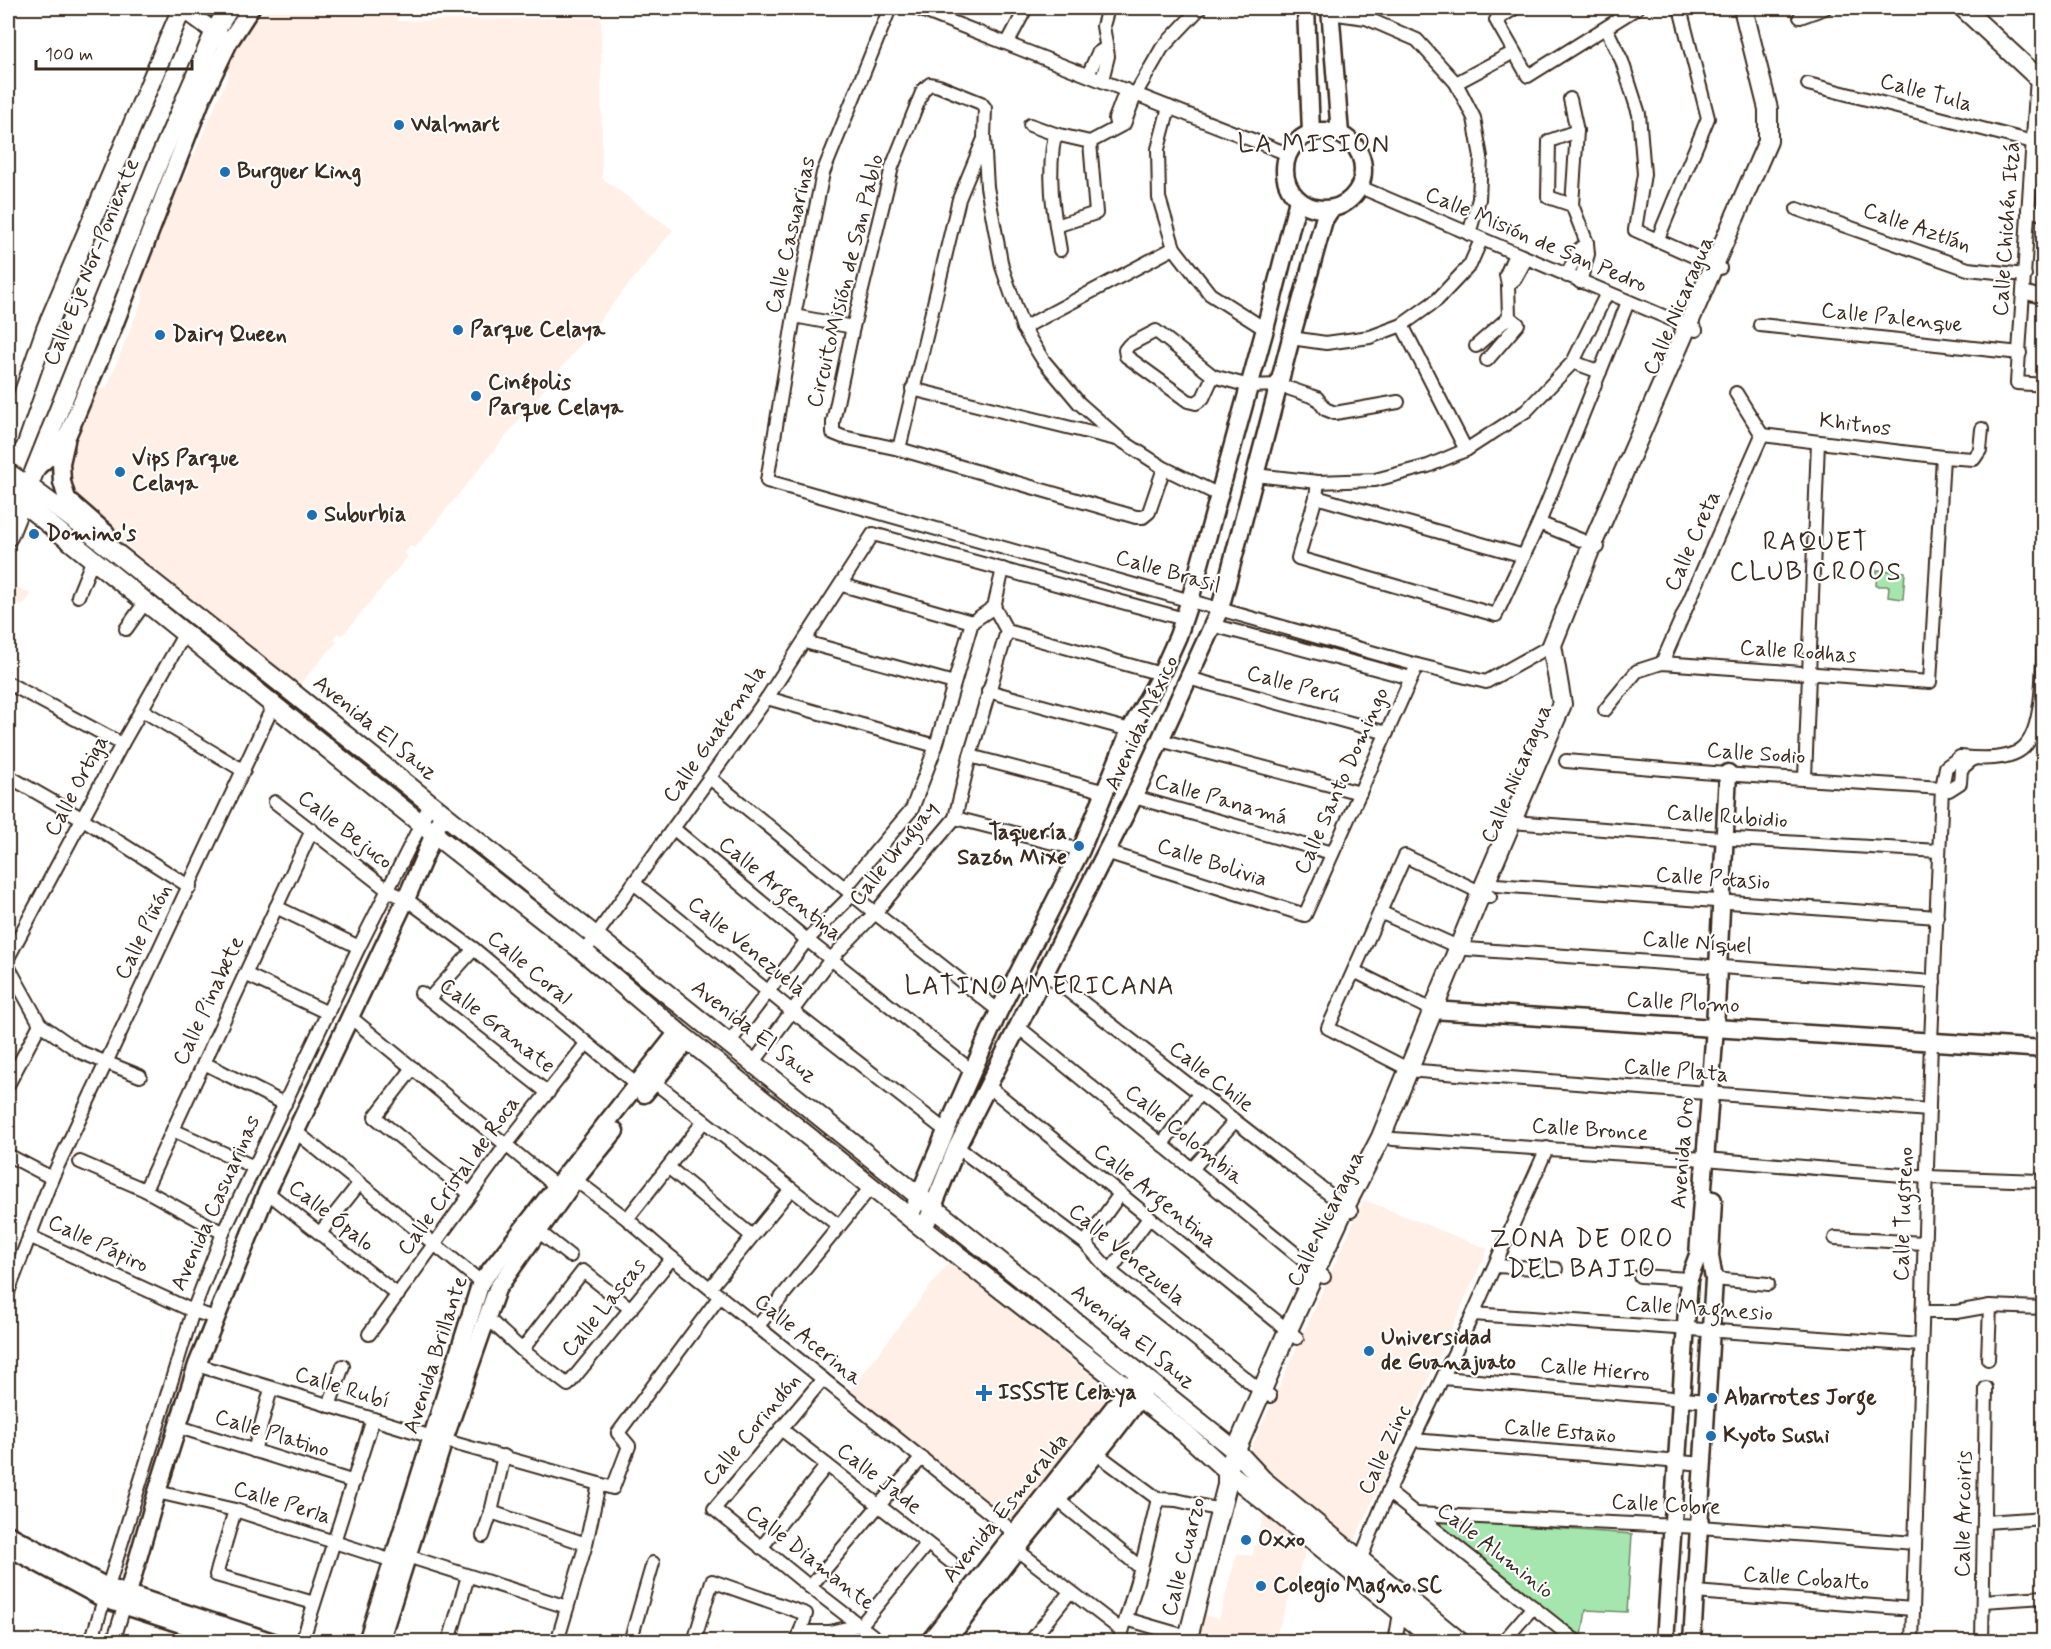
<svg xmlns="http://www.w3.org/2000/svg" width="2051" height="1649" font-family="Mynerve,sans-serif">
<rect width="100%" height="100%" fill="#fff"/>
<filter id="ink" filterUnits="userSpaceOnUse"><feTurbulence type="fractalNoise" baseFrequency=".0167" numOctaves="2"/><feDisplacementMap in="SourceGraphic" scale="12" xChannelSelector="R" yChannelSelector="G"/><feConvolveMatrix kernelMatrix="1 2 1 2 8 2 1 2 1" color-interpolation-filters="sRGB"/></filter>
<g filter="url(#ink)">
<g fill="#ffefe7">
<polygon points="267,8 401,8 397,21 601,17 602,178 673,230 415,548 410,546 405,553 408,556 342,636 338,633 334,639 337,642 298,686 81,508 72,497 68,480 69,458 96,389 106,389 143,298 141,271 174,185 183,180 229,74 227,65 251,22 265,12"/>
<polygon points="12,585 31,594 23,606 8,599"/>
<polygon points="1364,1200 1488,1249 1352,1546 1270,1482 1249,1453"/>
<polygon points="949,1262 1117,1396 1014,1522 850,1390"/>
<polygon points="1264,1513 1307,1548 1274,1641 1213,1641 1200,1638 1204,1615 1219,1619 1237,1553 1252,1556"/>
</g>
<g fill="#a5e6af" stroke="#708866" stroke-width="1.5">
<polygon points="1877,570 1905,572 1903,599 1888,597 1889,586 1876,586"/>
<polygon points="1423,1519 1632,1534 1627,1612 1586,1610 1582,1636"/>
</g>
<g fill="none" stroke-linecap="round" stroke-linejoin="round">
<defs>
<g id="street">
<polyline points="890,8 823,173 794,316 767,481 1417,665 1486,682 1552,645"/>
<polyline points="916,8 1288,154"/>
<polyline points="1515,8 1496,20 1528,76 1637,8"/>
<polyline points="1330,13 1366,18 1417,40 1456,83 1474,118 1481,157 1479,199 1469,234"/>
<polyline points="1800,17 1825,8"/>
<polyline points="1606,28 1622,61 1639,114 1644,174 1635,230 1720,268"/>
<polyline points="1008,42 1026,8"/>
<polyline points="1088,75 1098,53 1107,47"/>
<polyline points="2037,77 2017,383 2044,385"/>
<polyline points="1102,80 1108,56 1103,26 1108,8"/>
<polyline points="1456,83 1514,52"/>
<polyline points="1808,84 2033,142"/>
<polyline points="1570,99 1577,131 1572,205 1587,243 1588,254 1580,282"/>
<polyline points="1169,107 1158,149 1159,198 1174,248 1210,294 1265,329"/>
<polyline points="1030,125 1055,134 1090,142 1124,124 1136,93 1162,48 1200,8"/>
<polyline points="1117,127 1115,119 1126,90"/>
<path d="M1055 134C1047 175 1053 210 1060 250"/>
<polyline points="1360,187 1696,330"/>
<polyline points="1572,205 1548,197 1549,141 1577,131"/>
<polyline points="1797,209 1968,269 2025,275"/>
<polyline points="2028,209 2044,215"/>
<polyline points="1056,226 1096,213 1090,142"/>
<polyline points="1657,241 1708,118 1680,8"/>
<polyline points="1567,276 1578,250 1587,243"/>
<polyline points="1508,285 1515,279 1526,259"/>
<polyline points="2024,292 2044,298"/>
<polyline points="794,316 853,327"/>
<polyline points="1402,325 1466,450"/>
<polyline points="1760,325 2020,353"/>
<polyline points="1023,328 1174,248"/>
<polyline points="1291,338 1326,343 1370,337 1402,325 1437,300 1470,265 1481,240"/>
<polyline points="1476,346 1509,317"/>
<polyline points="1487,360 1518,324 1509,317 1508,285 1506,275 1515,254"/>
<polyline points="1573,362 1600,372"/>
<polyline points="1213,376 1203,398 1196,403 1188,401 1126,356 1125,350 1129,345 1156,331 1213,376 1249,386 1279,385 1317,398 1325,409 1335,413 1398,402"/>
<polyline points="912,389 1120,440"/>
<polyline points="1736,393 1762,435"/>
<polyline points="1762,435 1943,457 1974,459 1980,450 1982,429"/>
<polyline points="899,449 959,199 983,141"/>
<polyline points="1164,468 1149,512 1143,517 1136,517 899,449 843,437 833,433 833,422 853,327 892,167 923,90 930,84 939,86 981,103 985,108 984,137 987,187 1002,267 1023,328 1043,360 1079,403 1122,441 1164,468 1219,495"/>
<polyline points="1255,475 1318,482 1375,480 1428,466 1466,450 1526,411 1573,362 1607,293"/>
<polyline points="1318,482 1316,497 1298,558 1496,615 1539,523 1628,302"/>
<polyline points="1316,497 1524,556"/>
<polyline points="1539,523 1598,547"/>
<polyline points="842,585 972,622"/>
<polyline points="78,596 93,559"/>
<polyline points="1212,625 1411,678"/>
<polyline points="126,629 146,601"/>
<polyline points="1007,631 1161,674"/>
<polyline points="805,642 954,683"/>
<polyline points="1662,663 1762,435"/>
<polyline points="1188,678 1387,733"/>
<polyline points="8,683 122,744"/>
<polyline points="988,691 1130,730"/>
<polyline points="767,698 936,746"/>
<polyline points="142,710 244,771"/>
<polyline points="1605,710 1637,671 1662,663 1930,682 1943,457"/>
<polyline points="1160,740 1360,793"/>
<polyline points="970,756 1106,792"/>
<polyline points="1566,761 1738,775 1942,788 1949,790 1960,783 1961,769 1973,759"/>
<polyline points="8,776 83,819 190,887"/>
<polyline points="710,778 875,913 999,1011"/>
<polyline points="1805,778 1818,442"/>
<polyline points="1134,797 1332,853"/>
<polyline points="275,802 389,891 406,899 474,949 642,1089"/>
<polyline points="955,818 1081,850"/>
<polyline points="1512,822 1734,839 1939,851"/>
<polyline points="674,829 807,940 972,1071"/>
<polyline points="1106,852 1305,915 1417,665"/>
<polyline points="1487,881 1496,885 1937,917"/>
<polyline points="635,884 792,1011 946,1131"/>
<polyline points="845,888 912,809 936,746 972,622 994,607 1003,569"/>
<polyline points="1490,897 1405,856 1328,1028 1408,1069 1419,1071 1929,1110"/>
<polyline points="276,907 359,947"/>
<polyline points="1380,912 1458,947 1467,949 1934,982"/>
<polyline points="584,952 767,698 873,534 1184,619"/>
<polyline points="8,958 122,744 185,633"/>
<polyline points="8,966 40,1024 80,1052 140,1076"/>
<polyline points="1354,971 1432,1010"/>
<polyline points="1045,973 1351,1211"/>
<polyline points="245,974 328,1013"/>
<polyline points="421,993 548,1093"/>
<polyline points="429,999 474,949"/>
<polyline points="349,1016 562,1191"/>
<polyline points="1017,1026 1324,1277"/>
<polyline points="729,1043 807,940 853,894"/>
<polyline points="754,1062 831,959 875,913 955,818 970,756 1007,631 994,607"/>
<polyline points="204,1063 285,1104"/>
<polyline points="413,1068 375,1117 469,1193"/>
<polyline points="654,1082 839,1226"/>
<polyline points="8,1085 40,1024"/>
<polyline points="988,1086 1297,1338"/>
<polyline points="173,1130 254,1167"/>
<polyline points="295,1131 481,1282"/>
<polyline points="1393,1139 1705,1159 1927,1177 2044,1181"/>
<polyline points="1162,1144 1199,1094"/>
<polyline points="957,1147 1085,1243 1110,1271 1261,1391 1270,1396"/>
<polyline points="8,1155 52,1178"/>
<polyline points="80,1162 145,1190 223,1233"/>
<polyline points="668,1167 752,1236"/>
<polyline points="1192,1169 1234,1122"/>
<polyline points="569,1175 627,1219 672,1258 1021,1538"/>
<polyline points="145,1190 312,830"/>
<polyline points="267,1192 398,1295"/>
<polyline points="627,1219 704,1121"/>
<polyline points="538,1231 570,1256"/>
<polyline points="320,1233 359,1184"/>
<polyline points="29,1236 193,1311 216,1318"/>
<polyline points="1835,1238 1924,1243"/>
<polyline points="1085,1243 1120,1194"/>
<polyline points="1495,1266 1556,1269"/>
<polyline points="1110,1271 1149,1218"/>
<polyline points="1640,1276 1689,1279"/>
<polyline points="1714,1279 1768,1284"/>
<polyline points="710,1288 791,1189"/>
<polyline points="8,1292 52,1178 274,704"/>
<polyline points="1922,1312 1956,1312 1990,1306 2044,1308"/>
<polyline points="1473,1314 1921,1345"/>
<polyline points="486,1317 522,1350 568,1385 672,1258"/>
<polyline points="758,1326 871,1187"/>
<polyline points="369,1334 506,1145 586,1044"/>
<polyline points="522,1350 583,1271 631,1309"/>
<polyline points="1988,1359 1990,1306"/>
<polyline points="197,1365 432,1437 613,1488 629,1446 618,1433 720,1296"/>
<polyline points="1443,1378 1707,1401"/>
<polyline points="823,1379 714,1509 810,1587 881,1642"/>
<polyline points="329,1406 343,1366"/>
<polyline points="179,1427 354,1482"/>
<polyline points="781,1429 951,1562"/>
<polyline points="1413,1440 1704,1464"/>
<polyline points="254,1451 271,1389"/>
<polyline points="1089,1451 1096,1453 1158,1499 1176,1500 1221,1510"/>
<polyline points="157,1492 235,1510 393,1561"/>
<polyline points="1388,1492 1577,1642"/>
<polyline points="1058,1500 1141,1568"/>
<polyline points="235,1510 216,1575 314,1603"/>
<polyline points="491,1512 586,1544"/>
<polyline points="1415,1514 1700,1527 1915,1543"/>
<polyline points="1985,1522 2044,1518"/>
<polyline points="483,1536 491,1512 504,1456"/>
<polyline points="761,1548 827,1465"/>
<polyline points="1017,1550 1121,1630"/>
<polyline points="407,1556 567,1607"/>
<polyline points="1358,1565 1388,1492 1473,1314 1547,1148"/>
<polyline points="810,1587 879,1505 922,1458"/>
<polyline points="1695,1592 1913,1609"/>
<polyline points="1983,1601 2044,1597"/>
<polyline points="1126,1619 1188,1637"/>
<polyline points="800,1632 829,1632 861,1625 927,1544"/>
<polyline points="91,1642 193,1311 223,1233 359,947 421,824 430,803"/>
<polyline points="113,1642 124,1607"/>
<polyline points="302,1642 373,1419"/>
<polyline points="465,1642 450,1638 468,1576"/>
<polyline points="557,1642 586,1544 599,1484"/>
<polyline points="630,1642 653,1563"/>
<polyline points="694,1642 712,1581 806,1614 797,1642"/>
<polyline points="1030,1642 1070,1592"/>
<polyline points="1119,1642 1141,1568 1158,1499"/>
<polyline points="1395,1642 1400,1613"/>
<polyline points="1503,1642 1533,1607"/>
<path d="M1912 1642 1931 1041 1942 788 1946 767 1960 757C1979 759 2010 761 2024 747 2046 726 2042 656 2044 624"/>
<polyline points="1982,1642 1986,1388"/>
</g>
<g id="secondary">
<polyline points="182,8 226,40"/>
<polyline points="1306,8 1311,133"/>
<polyline points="1330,8 1340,134"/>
<circle cx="1324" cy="170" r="39"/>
<polyline points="66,441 61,463 62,482 67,499 106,533 110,549"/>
<polyline points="35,469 58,449 68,434 111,333 202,98 229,42 251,8"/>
<polyline points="1432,1010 2044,1049"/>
<polyline points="644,1094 688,1040"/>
<polyline points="910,1217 946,1131 999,1011 1081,850 1130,730 1161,674 1178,636 1190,600 1265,329 1298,200"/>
<polyline points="924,1229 957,1147 1134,797 1220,609 1291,338 1324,220 1331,209"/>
<polyline points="8,1534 107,1587 273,1642"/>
<polyline points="8,1547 104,1599 236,1642"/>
<polyline points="124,1607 157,1492 197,1365 267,1192 406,899 443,813"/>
<polyline points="367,1642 481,1282 678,1032"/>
<polyline points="380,1642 444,1440 497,1289 575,1180 615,1131"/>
<polyline points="929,1642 1136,1379"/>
<path d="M946 1642C972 1608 998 1574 1024 1540 1066 1487 1114 1439 1150 1381"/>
<polyline points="1665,1642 1689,1279 1698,1255 1715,1027 1728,773"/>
<polyline points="1692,1642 1714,1279 1710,1256 1713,1200"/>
</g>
<g id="primary">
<polyline points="1963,8 2037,77 2044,81"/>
<polyline points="8,438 46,329 182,8"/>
<polyline points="8,473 28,486 78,523 278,681 1237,1452 1263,1480 1460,1642"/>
<polyline points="8,491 435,835 584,952 678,1032 924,1229 1185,1433 1227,1471 1438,1642"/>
<polyline points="8,537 160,158 215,31 229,8"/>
<polyline points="1187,1642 1227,1485 1227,1471 1288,1330 1345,1207 1381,1137 1481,893 1562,704 1552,645 1592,545 1768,141 1768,109 1743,8"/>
</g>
</defs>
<use href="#street" stroke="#3b2a1e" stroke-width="16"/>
<use href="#secondary" stroke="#3b2a1e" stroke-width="21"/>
<use href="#primary" stroke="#3b2a1e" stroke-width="22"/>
<use href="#street" stroke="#fff" stroke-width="12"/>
<use href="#secondary" stroke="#fff" stroke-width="16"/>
<use href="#primary" stroke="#fff" stroke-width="18"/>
</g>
</g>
<g fill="#1f6fb2" stroke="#fff" stroke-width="2">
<circle cx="399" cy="125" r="6"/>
<circle cx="225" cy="172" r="6"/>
<circle cx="458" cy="330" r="6"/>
<circle cx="160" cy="335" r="6"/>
<circle cx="476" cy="396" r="6"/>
<circle cx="120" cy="472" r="6"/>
<circle cx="312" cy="515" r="6"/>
<circle cx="34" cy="534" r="6"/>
<circle cx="1079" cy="846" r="6"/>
<circle cx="1369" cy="1351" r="6"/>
<path d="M981 1384h6v6h6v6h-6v6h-6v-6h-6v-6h6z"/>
<circle cx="1712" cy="1398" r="6"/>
<circle cx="1711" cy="1436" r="6"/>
<circle cx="1246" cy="1540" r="6"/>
<circle cx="1261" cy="1586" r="6"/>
</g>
<g text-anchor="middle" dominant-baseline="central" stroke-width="4.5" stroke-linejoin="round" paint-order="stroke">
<g font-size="22" fill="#3b2a1e" stroke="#fff">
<text transform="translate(1926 93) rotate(15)">Calle Tula</text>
<text transform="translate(1917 228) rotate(19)">Calle Aztlán</text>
<text transform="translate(2007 229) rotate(-86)">Calle Chichén Itzá</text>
<text transform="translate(791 235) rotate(-77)">Calle Casuarinas</text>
<text transform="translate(1536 240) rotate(23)">Calle Misión de San Pedro</text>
<text transform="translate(92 262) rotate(-68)">Calle Eje Nor-Poniente</text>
<text transform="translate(846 281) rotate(-76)">CircuitoMisión de San Pablo</text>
<text transform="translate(1679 306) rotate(-67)">Calle Nicaragua</text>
<text transform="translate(1892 318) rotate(6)">Calle Palenque</text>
<text transform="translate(1855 425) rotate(7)">Khitnos</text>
<text transform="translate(1693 541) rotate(-66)">Calle Creta</text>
<text transform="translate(1168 572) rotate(16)">Calle Brasil</text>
<text transform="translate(1798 652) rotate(4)">Calle Rodhas</text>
<text transform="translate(1293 685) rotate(15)">Calle Perú</text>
<text transform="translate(1142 723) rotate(-65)">Avenida México</text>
<text transform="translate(375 728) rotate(39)">Avenida El Sauz</text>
<text transform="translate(715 734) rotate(-55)">Calle Guatemala</text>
<text transform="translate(1756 754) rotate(4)">Calle Sodio</text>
<text transform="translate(1517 774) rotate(-67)">Calle Nicaragua</text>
<text transform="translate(1342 781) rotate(-66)">Calle Santo Domingo</text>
<text transform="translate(77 786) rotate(-62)">Calle Ortiga</text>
<text transform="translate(1221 800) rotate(16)">Calle Panamá</text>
<text transform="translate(1727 817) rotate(4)">Calle Rubidio</text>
<text transform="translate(345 830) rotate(38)">Calle Bejuco</text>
<text transform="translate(894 854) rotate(-51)">Calle Uruguay</text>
<text transform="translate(1212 863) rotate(18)">Calle Bolivia</text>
<text transform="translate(1713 879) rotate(4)">Calle Potasio</text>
<text transform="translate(780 889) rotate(39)">Calle Argentina</text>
<text transform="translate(144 932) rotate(-64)">Calle Piñón</text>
<text transform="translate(1697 943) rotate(4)">Calle Níquel</text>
<text transform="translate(747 947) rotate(39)">Calle Venezuela</text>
<text transform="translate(529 968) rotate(40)">Calle Coral</text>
<text transform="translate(209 1001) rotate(-65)">Calle Pinabete</text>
<text transform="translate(1683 1003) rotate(3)">Calle Plomo</text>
<text transform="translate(497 1026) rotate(38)">Calle Granate</text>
<text transform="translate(754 1032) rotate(38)">Avenida El Sauz</text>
<text transform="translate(1676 1071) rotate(5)">Calle Plata</text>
<text transform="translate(1211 1077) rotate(38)">Calle Chile</text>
<text transform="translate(1590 1130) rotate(4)">Calle Bronce</text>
<text transform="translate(1184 1135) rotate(39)">Calle Colombia</text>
<text transform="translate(1683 1153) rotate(-86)">Avenida Oro</text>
<text transform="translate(459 1176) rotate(-54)">Calle Cristal de Roca</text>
<text transform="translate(1155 1196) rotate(39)">Calle Argentina</text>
<text transform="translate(216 1203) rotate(-66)">Avenida Casuarinas</text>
<text transform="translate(1904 1214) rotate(-88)">Calle Tugsteno</text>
<text transform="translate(331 1216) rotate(38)">Calle Ópalo</text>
<text transform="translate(1326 1219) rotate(-64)">Calle Nicaragua</text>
<text transform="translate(98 1244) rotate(25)">Calle Pápiro</text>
<text transform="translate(1127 1255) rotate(40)">Calle Venezuela</text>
<text transform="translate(604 1308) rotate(-51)">Calle Lascas</text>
<text transform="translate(1699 1309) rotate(4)">Calle Magnesio</text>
<text transform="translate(1133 1337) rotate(39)">Avenida El Sauz</text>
<text transform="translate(808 1340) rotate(39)">Calle Acerina</text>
<text transform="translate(436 1355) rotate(-72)">Avenida Brillante</text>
<text transform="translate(1595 1370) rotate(5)">Calle Hierro</text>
<text transform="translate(342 1388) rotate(17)">Calle Rubí</text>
<text transform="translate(752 1430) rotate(-50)">Calle Corindón</text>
<text transform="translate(1560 1432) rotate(5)">Calle Estaño</text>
<text transform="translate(272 1434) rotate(17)">Calle Platino</text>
<text transform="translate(1385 1450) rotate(-65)">Calle Zinc</text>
<text transform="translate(879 1479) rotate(38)">Calle Jade</text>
<text transform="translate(282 1503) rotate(17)">Calle Perla</text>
<text transform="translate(1666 1505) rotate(3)">Calle Cobre</text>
<text transform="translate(1006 1508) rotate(-51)">Avenida Esmeralda</text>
<text transform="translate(1964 1514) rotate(-89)">Calle Arcoiris</text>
<text transform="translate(1495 1551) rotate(38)">Calle Aluminio</text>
<text transform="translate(1184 1557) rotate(-76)">Calle Cuarzo</text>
<text transform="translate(810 1558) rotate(38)">Calle Diamante</text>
<text transform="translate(1806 1579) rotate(4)">Calle Cobalto</text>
</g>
<g font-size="22" font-weight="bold" fill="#3b2a1e" stroke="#fff" text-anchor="start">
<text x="411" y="125">Walmart</text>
<text x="237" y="172">Burguer King</text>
<text x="470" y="330">Parque Celaya</text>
<text x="172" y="335">Dairy Queen</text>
<text x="488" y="383">Cinépolis<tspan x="488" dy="25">Parque Celaya</tspan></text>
<text x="132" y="459">Vips Parque<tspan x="132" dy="25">Celaya</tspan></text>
<text x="324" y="515">Suburbia</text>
<text x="46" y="534">Domino's</text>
<text x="1067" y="833" text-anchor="end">Taquería<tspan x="1067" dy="25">Sazón Mixe</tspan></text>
<text x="1381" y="1338">Universidad<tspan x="1381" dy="25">de Guanajuato</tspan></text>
<text x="998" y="1393">ISSSTE Celaya</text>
<text x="1724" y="1398">Abarrotes Jorge</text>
<text x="1723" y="1436">Kyoto Sushi</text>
<text x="1258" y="1540">Oxxo</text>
<text x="1273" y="1586">Colegio Magno SC</text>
</g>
<g font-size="26" letter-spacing="1.5" fill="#3b2a1e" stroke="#fff">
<text x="1314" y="145">LA MISION</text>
<text x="1816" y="543">RAQUET<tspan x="1816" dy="30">CLUB CROOS</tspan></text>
<text x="1040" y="987">LATINOAMERICANA</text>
<text x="1582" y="1240">ZONA DE ORO<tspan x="1582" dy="30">DEL BAJIO</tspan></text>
</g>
</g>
<rect width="2051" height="1649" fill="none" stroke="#fff" stroke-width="30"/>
<rect x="15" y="15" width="2021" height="1619" fill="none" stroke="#3b2a1e" stroke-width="2" filter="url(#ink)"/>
<path d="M36 60v9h156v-9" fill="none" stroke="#3b2a1e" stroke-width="3"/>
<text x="45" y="60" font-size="18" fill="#3b2a1e" stroke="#ffffff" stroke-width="4.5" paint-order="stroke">100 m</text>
</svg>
